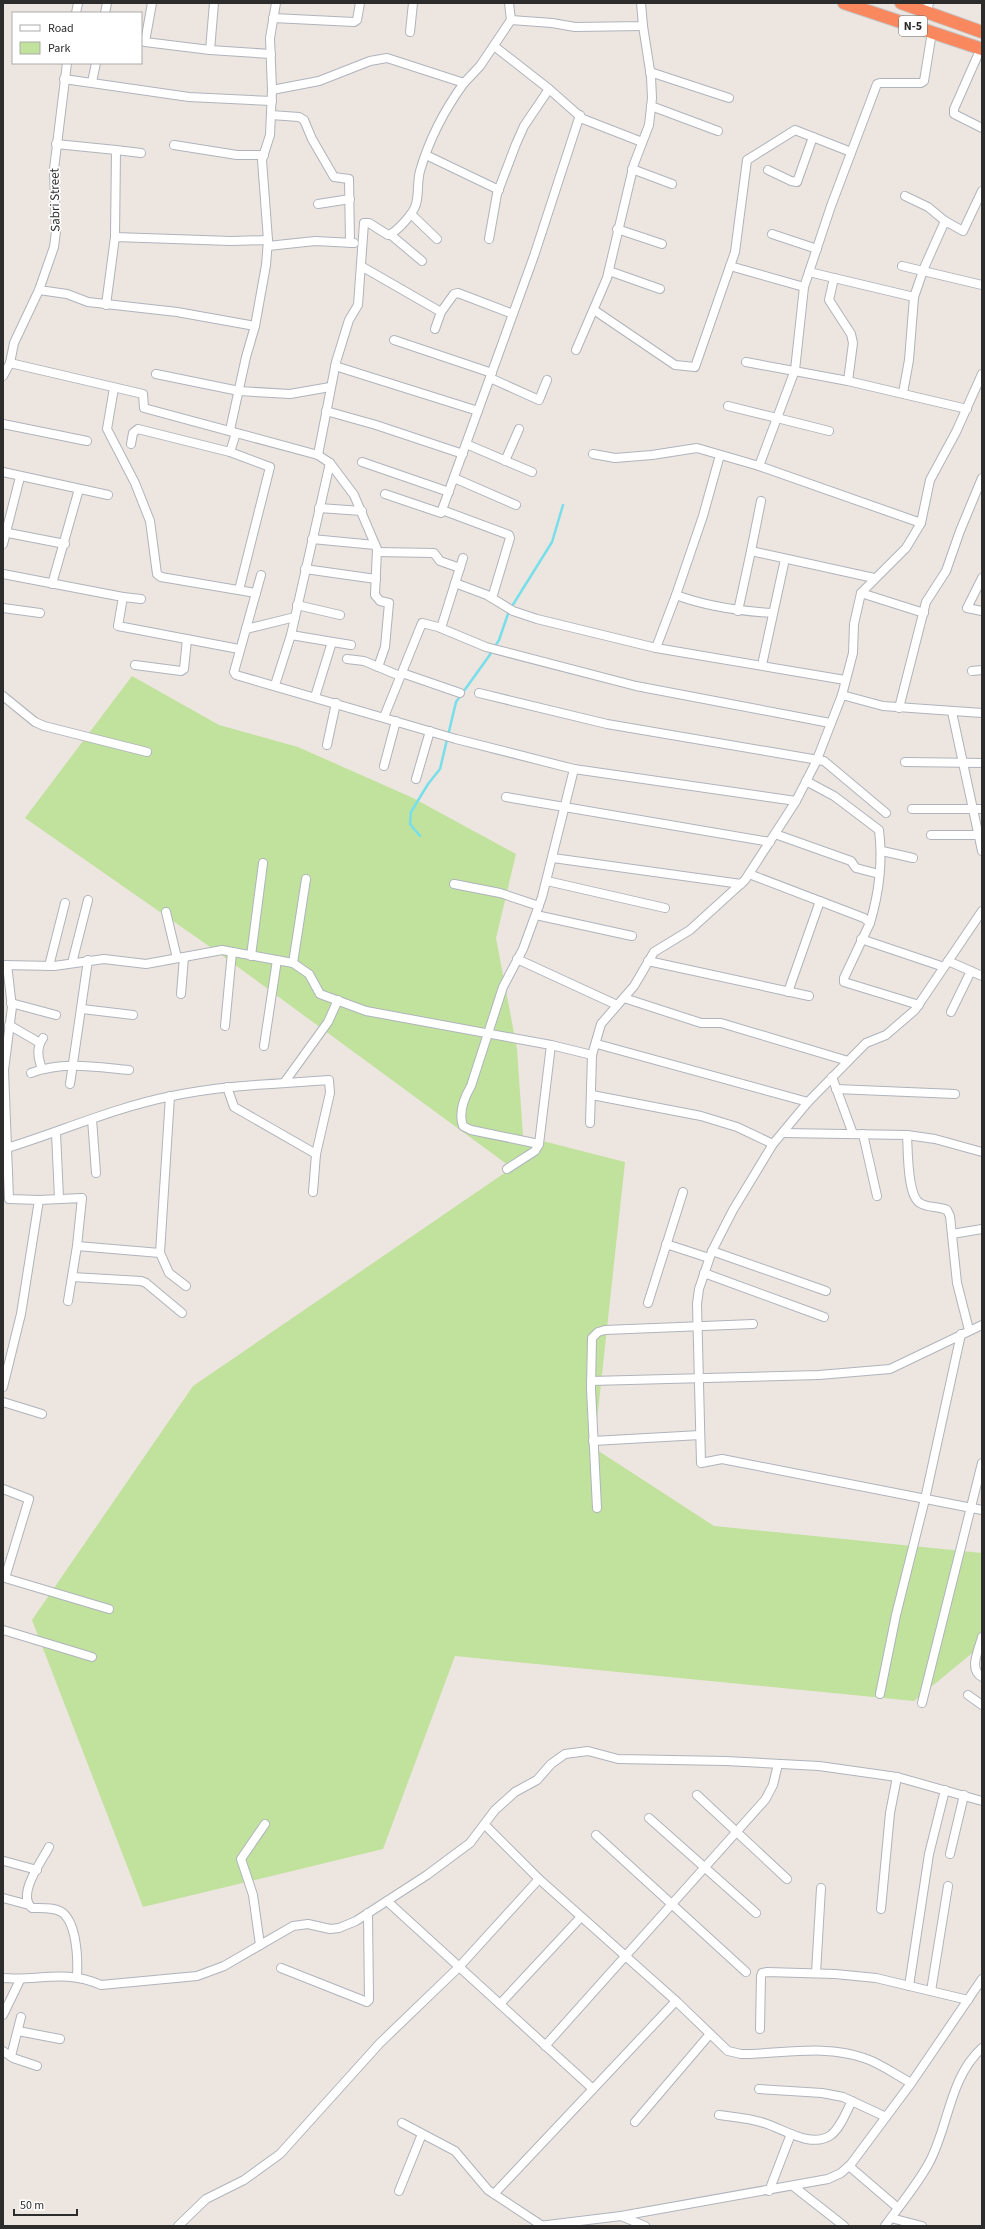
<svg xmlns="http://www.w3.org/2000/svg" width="985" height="2229" font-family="'Source Sans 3',sans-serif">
<rect width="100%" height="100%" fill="#ede5df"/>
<polygon fill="#c0e29d" points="132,676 219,725 298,747 413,798 516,854 496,938 517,1049 523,1136 625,1162 594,1448 714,1526 982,1553 982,1645 914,1701 455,1656 383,1849 143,1907 32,1620 193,1386 512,1168 216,951 25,818"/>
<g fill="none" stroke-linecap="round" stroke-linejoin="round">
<polyline stroke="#76dfeb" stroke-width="2.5" points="420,836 410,824 411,812 428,784 440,769 456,702 489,656 499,640 509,611 552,542 563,505"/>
<defs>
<g id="minor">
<polyline points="152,3 145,42 210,50 271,54"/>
<polyline points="509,3 511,20"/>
<polyline points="927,11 929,3"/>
<polyline points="76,13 78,3"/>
<polyline points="105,13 107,3"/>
<polyline points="273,18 354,22 357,20 360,3"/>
<polyline points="410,32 413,3"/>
<polyline points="494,46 549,89 583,119 642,142"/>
<polyline points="981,48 954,109 954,114 982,128"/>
<polyline points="210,50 214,3"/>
<polyline points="650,72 729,98"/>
<polyline points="64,79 189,97 272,101"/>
<polyline points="92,82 96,63"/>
<polyline points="272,90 319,81 370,61 387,58 464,83 480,66 511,20 552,23 575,27 643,26 641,3"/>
<polyline points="651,106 718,131"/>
<polyline points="271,115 299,117 304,120 312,139 334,177 349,179 350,243"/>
<polyline points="56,144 116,150 115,237"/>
<polyline points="174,145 237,155 264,155"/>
<polyline points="116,150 141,153"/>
<polyline points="426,155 499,190"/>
<polyline points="632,169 672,184"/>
<polyline points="768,170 791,181 797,182 813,137"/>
<polyline points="905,196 928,207 945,221 963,231 982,191"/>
<polyline points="318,204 350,199"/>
<polyline points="411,214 437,239"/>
<polyline points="617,229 662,244"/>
<polyline points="772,234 817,249"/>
<polyline points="391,235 422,261"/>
<polyline points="489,239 497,194 516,144 524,126 549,89"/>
<polyline points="268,246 315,241 354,243"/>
<polyline points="361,266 441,312"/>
<polyline points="730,266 804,287"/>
<polyline points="902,266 982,285"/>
<polyline points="609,271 660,289"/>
<polyline points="809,272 914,297"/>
<polyline points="834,278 829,300 851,334 853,343 848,381"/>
<polyline points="39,290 67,294 88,302 177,312 255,326"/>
<polyline points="106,305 115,237 231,241 268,240"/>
<polyline points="594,310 675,365 695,367 735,252 747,160 795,130 851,152"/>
<polyline points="435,329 441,312 454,294 458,293 513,314"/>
<polyline points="394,340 492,373"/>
<polyline points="576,350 607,278 634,164 649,125 652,98 651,77 643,26"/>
<polyline points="746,362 848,381 967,409"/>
<polyline points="10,363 143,394 144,408 318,455 330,463 291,635 275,685"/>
<polyline points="335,366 478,411"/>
<polyline points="156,374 239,391 290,394 330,387"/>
<polyline points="3,376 10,363 14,343 39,290 54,247 56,231 54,169 67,63"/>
<polyline points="490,378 539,400 547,380"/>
<polyline points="114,388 107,429 135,483 150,521 157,574 161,577 256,593"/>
<polyline points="903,393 909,360 914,297 924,268 945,221"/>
<polyline points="728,406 777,418 795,370 804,287 831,206 877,84 880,83 921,83 924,81 932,32"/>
<polyline points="326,411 376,425 463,454"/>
<polyline points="3,424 87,441"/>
<polyline points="230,430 246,357 255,326 266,265 268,240 262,160 270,135 272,90 270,38 276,3"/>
<polyline points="131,444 133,433 138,429 230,452 270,467 239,590"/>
<polyline points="466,444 532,472"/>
<polyline points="230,452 236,433"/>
<polyline points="593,454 615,458 652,455 697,448 759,466 777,418 829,431"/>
<path d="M318 455 336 362 349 320 358 305 364 223H369L388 235C396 233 414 213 416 204 419 194 417 182 420 171 429 140 445 109 464 83"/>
<path d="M720 455 703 516 676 595C708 607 739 611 772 613"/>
<polyline points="505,461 519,429"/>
<polyline points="362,462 449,492"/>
<polyline points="330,463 354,495 377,549 375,595 380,601 389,603 385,647 378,667"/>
<polyline points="759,466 921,523"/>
<polyline points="3,472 108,495"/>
<polyline points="454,478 516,505"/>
<polyline points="385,494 441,513 442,510 534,256 580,115"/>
<polyline points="761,501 751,551 874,578"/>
<polyline points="319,508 362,511"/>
<polyline points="442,510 509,535 510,538 492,598"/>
<polyline points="3,532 65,544"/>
<polyline points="312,539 375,545"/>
<polyline points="3,544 20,477"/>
<polyline points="377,552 434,553 440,561 460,568"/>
<polyline points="305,569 376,579"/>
<polyline points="3,574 123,597 118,626 239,649"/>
<polyline points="261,575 234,672 236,675 456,739 574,769 796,801"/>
<polyline points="982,578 967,608 982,611"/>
<polyline points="455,583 487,595 513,611 537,619 656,648 676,595"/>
<polyline points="52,584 79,489"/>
<polyline points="861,593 924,613"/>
<polyline points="123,597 141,599"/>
<polyline points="297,605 340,615"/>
<polyline points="3,608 40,613"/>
<polyline points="738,611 751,551"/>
<polyline points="441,628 463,558"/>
<polyline points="246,629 295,617"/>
<polyline points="291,635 351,645"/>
<polyline points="656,648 845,680"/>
<polyline points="347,659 364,661 400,676"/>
<polyline points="135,665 181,671 184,669 187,639"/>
<polyline points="762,665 785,559"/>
<polyline points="972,671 982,670"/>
<polyline points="402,673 460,693"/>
<polyline points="479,693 607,724 824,761 886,813"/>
<polyline points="842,695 883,706 982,713"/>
<polyline points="3,696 35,722 44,726 147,752"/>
<polyline points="315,697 332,642"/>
<polyline points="899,708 926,602 946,571 960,531 982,478"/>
<polyline points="952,712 982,851"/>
<polyline points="384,717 422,623 438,627 486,647 636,686 830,723"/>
<polyline points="327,745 336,703"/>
<polyline points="905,762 982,763"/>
<polyline points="384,766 396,721"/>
<polyline points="416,779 430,731"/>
<path d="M806 781 834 796 879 830C883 862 879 893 870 923"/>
<polyline points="506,797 770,842"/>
<polyline points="912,809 982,809"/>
<polyline points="775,834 851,861 856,868 879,874"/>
<polyline points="931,835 979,835"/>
<polyline points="882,851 913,858"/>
<polyline points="553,858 741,884"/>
<polyline points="749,874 864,918 870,923 844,978 844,982 919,1005"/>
<polyline points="547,881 665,908"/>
<polyline points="454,884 500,893 539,906"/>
<polyline points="982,911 915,1010 886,1035 866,1043 808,1102 773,1144 733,1210 712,1251 699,1289 697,1304 701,1463 722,1459 982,1510"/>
<polyline points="166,912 177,958"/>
<polyline points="536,915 632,936"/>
<polyline points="861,939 944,967"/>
<polyline points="251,956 263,863"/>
<polyline points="517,959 617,1005"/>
<polyline points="648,961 809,996"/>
<polyline points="948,961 982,976"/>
<polyline points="72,963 88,900"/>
<polyline points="293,963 306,879"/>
<polyline points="3,965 54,966 104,959 146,964 222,950 293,963 309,974 320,994 366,1011 551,1045 592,1055"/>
<path d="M7 965 12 1007 4 1070 7 1148C62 1131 116 1107 172 1096 224 1085 276 1084 329 1080L330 1093 316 1154 313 1192"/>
<polyline points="49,966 65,903"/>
<polyline points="788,992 820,901"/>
<polyline points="181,994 184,957"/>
<polyline points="624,998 701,1023 721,1023 848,1061"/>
<polyline points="11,1003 56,1015"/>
<polyline points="82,1009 133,1015"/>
<polyline points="951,1012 971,971"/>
<polyline points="9,1025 40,1043"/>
<polyline points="225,1026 232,952"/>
<polyline points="597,1044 808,1102"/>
<polyline points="264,1046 277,960"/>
<path d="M42 1069C38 1058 36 1048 43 1038"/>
<path d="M31 1073C63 1061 95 1067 129 1070"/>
<polyline points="832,1077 853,1134"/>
<polyline points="284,1083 328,1022 338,1000"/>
<polyline points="70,1084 88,960"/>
<polyline points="227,1087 234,1107 316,1154"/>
<polyline points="836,1089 955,1094"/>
<polyline points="592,1095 701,1116 737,1127 773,1144"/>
<polyline points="170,1096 160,1253 169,1273 186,1286"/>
<polyline points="92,1119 96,1173"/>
<polyline points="590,1123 592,1055 601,1024 634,986 654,952 690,930 745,880 796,801 816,762 842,695 853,653 854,624 861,593 906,548 921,523 930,480 956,432 982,374"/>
<polyline points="56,1133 59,1198"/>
<polyline points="783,1133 907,1135 935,1139 982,1152"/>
<polyline points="863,1134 877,1196"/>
<path d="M907 1135C908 1150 907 1196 920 1203 927 1208 938 1206 947 1210L950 1216 957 1283 969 1330"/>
<path d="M539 1144 471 1130 463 1126C458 1112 464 1098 471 1086L503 987 523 949 542 897 574 769"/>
<polyline points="3,1149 7,1148 9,1199 39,1200 21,1314 3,1387"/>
<polyline points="507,1169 535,1151 539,1144 551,1045"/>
<polyline points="39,1200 82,1198 77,1246 68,1301"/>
<polyline points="952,1234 982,1229"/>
<polyline points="666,1244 709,1258"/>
<polyline points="77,1246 160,1253"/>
<polyline points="712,1251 826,1291"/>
<polyline points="704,1273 824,1317"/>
<polyline points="72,1277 141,1281 146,1283 182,1313"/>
<polyline points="648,1303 683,1192"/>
<polyline points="591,1381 819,1375 890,1369 982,1325"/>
<polyline points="3,1402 42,1414"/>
<polyline points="593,1441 700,1435"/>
<polyline points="3,1489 29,1499 5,1578 109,1609"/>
<polyline points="597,1508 591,1389 592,1338 598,1332 605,1330 753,1324"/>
<polyline points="3,1630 92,1657"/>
<path d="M982 1637C979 1650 968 1669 982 1677"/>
<polyline points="880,1694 896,1615 925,1499 961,1334"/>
<polyline points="968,1695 982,1705"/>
<polyline points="922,1703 982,1463"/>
<polyline points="697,1795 787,1879"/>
<polyline points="649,1818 756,1913"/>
<path d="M485 1825 539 1879 676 2001 728 2051 741 2054C782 2054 825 2044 864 2058 880 2063 896 2075 911 2083"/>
<polyline points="596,1835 746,1972"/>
<path d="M49 1847C42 1861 16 1895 32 1908 41 1908 56 1907 63 1913 77 1925 78 1960 77 1977"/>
<polyline points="950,1854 964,1795"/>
<polyline points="4,1861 37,1870"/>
<polyline points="3,1898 29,1905"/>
<polyline points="387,1901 593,2089"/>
<polyline points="881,1909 890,1813 897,1777"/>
<polyline points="260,1945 253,1895 241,1859 265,1824"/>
<polyline points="281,1968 367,2002 369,2000 368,1913"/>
<polyline points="816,1973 821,1888"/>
<path d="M3 1978C40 1981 64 1969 101 1985L197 1976 224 1966 293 1926 308 1924 330 1929 339 1928 356 1921 427 1875 470 1843 495 1810 515 1792 537 1780 551 1764 565 1754 588 1751 618 1759 726 1761 819 1766 897 1777 982 1801"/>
<polyline points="909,1986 929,1854 945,1790"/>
<polyline points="931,1991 948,1886"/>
<polyline points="500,2004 581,1917"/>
<polyline points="3,2015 20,1980"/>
<polyline points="760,2029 761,1976 762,1973 767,1972 835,1974 876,1978 968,2000"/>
<polyline points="18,2031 60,2039"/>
<polyline points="545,2046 765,1800 773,1785 778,1764"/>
<polyline points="3,2051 13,2058 37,2066"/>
<polyline points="11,2056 21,2017"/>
<polyline points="759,2089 822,2093 843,2097 886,2117"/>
<path d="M719 2115C734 2117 750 2118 764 2123 784 2129 811 2149 831 2135 841 2127 846 2112 852 2101"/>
<polyline points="635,2122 710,2034"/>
<polyline points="402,2123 455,2151 488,2190 541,2225"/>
<polyline points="849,2166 898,2208"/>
<polyline points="793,2186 844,2226"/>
<polyline points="399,2191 422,2134"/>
<polyline points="769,2191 791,2134"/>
<polyline points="494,2194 676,2001"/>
<polyline points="621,2216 828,2179 841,2173 851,2164 912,2082 982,1979"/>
<polyline points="891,2218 922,2226"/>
<polyline points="178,2226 206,2199 244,2180 280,2154 380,2043 459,1967 539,1879"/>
<polyline points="539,2226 621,2216 645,2226"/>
<path d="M885 2226C900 2205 917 2185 929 2163 949 2126 949 2078 982 2048"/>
</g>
<g id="highway">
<polyline points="844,3 982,49"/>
<polyline points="901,3 982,32"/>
</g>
</defs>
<use href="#minor" stroke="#afb4bc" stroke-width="10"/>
<use href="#highway" stroke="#c4c4c4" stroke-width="14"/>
<use href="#minor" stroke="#fff" stroke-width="8"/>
<use href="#highway" stroke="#f9885e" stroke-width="12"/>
</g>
<g text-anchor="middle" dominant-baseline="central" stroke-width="3.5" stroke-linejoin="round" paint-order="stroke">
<rect fill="#fff" stroke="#6b6b6b" stroke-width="1" x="899" y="16" width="28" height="20" rx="3"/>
<g font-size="12" font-weight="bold" fill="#2c2c2c">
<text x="913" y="26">N-5</text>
</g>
<g font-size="13" fill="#2c2c2c" stroke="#fff">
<text transform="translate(55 200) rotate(-91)">Sabri Street</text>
</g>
</g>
<rect width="985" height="2229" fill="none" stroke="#2c2c2c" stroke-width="8"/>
<rect x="12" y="12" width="130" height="52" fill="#ffffff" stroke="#ababab"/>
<rect x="20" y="25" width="20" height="6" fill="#ffffff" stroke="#ababab"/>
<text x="48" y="32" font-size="12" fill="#2c2c2c">Road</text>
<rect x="20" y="42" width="20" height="12" fill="#c0e29d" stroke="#ababab"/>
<text x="48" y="52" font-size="12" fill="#2c2c2c">Park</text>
<path d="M14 2209v6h63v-6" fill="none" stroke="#2c2c2c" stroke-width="2"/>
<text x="20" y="2209" font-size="12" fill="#2c2c2c" stroke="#ffffff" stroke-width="3" paint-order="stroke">50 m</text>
</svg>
